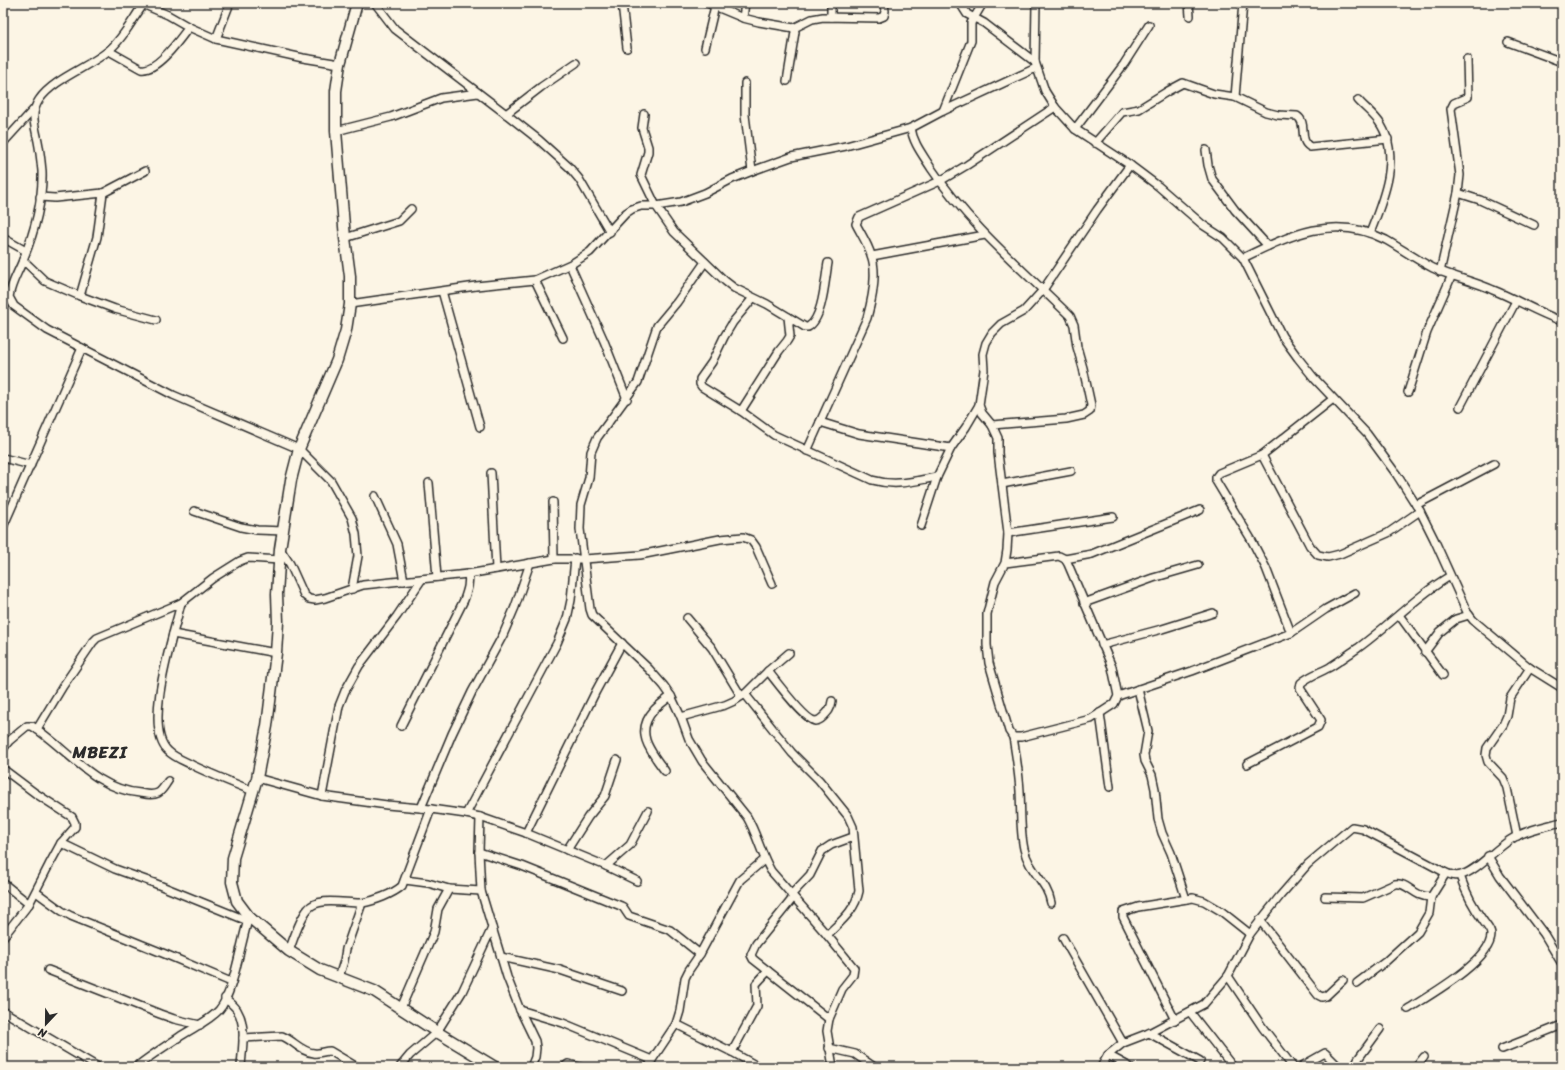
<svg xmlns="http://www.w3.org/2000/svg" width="1565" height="1070" font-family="Sriracha,sans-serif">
<rect width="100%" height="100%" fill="#fcf5e5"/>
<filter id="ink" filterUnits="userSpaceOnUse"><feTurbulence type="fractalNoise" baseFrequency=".025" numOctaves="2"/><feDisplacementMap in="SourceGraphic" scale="8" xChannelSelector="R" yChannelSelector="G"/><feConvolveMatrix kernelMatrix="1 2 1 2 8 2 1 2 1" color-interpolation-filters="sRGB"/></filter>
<g filter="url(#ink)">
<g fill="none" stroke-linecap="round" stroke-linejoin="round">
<defs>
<g id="street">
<polyline points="140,3 168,15 189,27 216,39 303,58 340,64"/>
<polyline points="375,3 395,29 506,114 539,140 569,167 579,179 610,232"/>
<polyline points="622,3 627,48"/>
<polyline points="707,3 743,18 759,22 794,28 795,32 787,81"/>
<polyline points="831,3 831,17"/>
<polyline points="960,3 967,14 984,23 1035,62"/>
<polyline points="1036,3 1035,62 1045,91 1055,107 1075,129 1130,165 1158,186 1203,225 1223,238 1243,258 1282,336 1298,358 1314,378 1367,434 1397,475 1420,511 1434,539 1467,612 1473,620 1530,668 1562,688"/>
<polyline points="1189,3 1190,16"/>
<polyline points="1560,3 1562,4"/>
<path d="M143 5C133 19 122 40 108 51 89 67 53 79 39 100 30 113 35 126 38 141 40 151 41 161 42 171 43 201 34 233 23 260 18 273 11 283 9 297L14 306 47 330 173 395 299 449 331 481 352 518 356 534 358 556 352 589"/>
<polyline points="743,18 745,3"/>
<polyline points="794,28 812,19 823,17 879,18 884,16 885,11 884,3"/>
<polyline points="216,39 230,3"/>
<polyline points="1508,42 1562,62"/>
<polyline points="705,48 715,6"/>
<path d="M109 51 141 69C157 72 180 39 189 27"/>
<polyline points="745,83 745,115 752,171"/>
<polyline points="1235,97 1243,3"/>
<path d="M1358 100C1365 108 1376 116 1381 125 1401 158 1383 200 1370 233"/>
<polyline points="943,111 971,41 971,23 983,3"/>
<polyline points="506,114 541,87 576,63"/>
<path d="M644 114 642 128 648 147V152L641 175 656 206 674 232 725 281 734 288 767 304 805 327H808C823 319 825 279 828 263"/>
<path d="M911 128C913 143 923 155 931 168 970 226 1021 268 1070 316L1074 325 1077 347 1083 368 1091 405 1090 411 1084 415 1066 419 992 425"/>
<polyline points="1075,129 1124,64 1149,25"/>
<polyline points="336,131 391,117 441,98 478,93"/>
<polyline points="3,143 34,109"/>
<path d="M1095 143 1122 112 1139 109 1168 91 1183 83 1214 94 1235 97 1266 112 1278 115 1297 116C1308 123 1298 140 1310 147L1388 139"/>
<polyline points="1206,150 1208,165 1212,179 1235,210 1268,246"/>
<polyline points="1458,193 1480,200 1534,225"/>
<polyline points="40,197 55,198 103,193"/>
<polyline points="3,238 26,251"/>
<polyline points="345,238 399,221 411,209"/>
<polyline points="872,256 985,235"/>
<path d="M1243 258C1290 235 1335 213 1386 240 1402 249 1417 260 1433 268 1452 277 1474 281 1493 290 1516 299 1538 313 1562 321"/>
<polyline points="23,260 45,281 80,296 115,309 156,320"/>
<path d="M705 262 677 302 657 326 638 382 597 438 591 452 589 478 581 505 580 529 590 609 592 615 649 669 664 686 671 696 681 717 689 739 702 761 747 817C757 834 761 854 771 871L827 935 854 968 853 975 842 989 829 1019 827 1031 833 1067"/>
<polyline points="570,265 604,341 627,399"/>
<polyline points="1440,272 1458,193 1460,175 1451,109 1454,103 1468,97 1467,59"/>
<polyline points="535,280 563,338"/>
<polyline points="442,291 480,427"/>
<polyline points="80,296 97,237 103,193 145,171"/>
<path d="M753 298 733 322 724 337 712 362 700 379V384L702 387 741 411 774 435 872 480C897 487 913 481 937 477"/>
<polyline points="350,304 476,286 535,280 573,263 590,252 626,213 632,209 641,206 656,206 681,202 705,193 732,179 752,171 791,157 846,146 911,128 943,111 1036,68"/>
<polyline points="1408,392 1427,332 1452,275"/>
<polyline points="1460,407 1516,301"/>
<polyline points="741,411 779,351 787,341 790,336 788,317"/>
<polyline points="820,422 859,434 951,448"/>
<path d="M807 451 867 318C872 300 878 273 871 255 868 244 861 234 856 224L859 217 940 181 967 165 1055 107"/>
<polyline points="1262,455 1310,546 1318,555 1328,557 1340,554 1388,533 1420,511"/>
<polyline points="3,458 31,465"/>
<polyline points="491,473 496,569"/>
<polyline points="429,483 437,577"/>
<polyline points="1002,484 1071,471"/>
<polyline points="375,496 397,544 404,581"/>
<polyline points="553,502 554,559"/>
<polyline points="1416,505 1494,464"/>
<polyline points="194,511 241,527 257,530 284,531"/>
<polyline points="921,526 937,477 951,448 966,427 979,405"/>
<polyline points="3,527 82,348"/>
<polyline points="1008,533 1113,517"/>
<polyline points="280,549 290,564 304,595 309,599 315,600 325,598 363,585 468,574 554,559 584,559 640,555 720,539 743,537 751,540 756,547 772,584"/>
<polyline points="1065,559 1092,554 1200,510"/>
<polyline points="1005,563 1059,556 1065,559 1068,564 1112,667 1118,696 1114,704 1091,719 1021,737 1013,737 1009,731 989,663 987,645 987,614 995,582 1005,563 1007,550 1008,533 998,453 998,438 992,425 982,413 979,405 984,370 983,354 986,343 992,333 1001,324 1024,311 1043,290 1097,210 1130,165"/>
<path d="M181 603C174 634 142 727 168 751 175 758 185 761 194 766 213 775 233 783 253 791"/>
<polyline points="1084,603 1153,578 1198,565"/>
<polyline points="1399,615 1443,675"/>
<polyline points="687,618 712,648 741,696"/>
<polyline points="1291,633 1266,568 1251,539 1216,481 1216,477 1219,473 1262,455 1333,399"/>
<polyline points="173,634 276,653"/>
<polyline points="1102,645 1162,629 1213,613"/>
<polyline points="1425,652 1440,632 1456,619 1469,615"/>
<path d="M768 671C775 680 805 720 815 721 818 721 821 719 823 717 828 712 831 709 832 701"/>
<polyline points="1138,689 1148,731 1144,755 1145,761 1152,775 1155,789 1158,819 1162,833 1171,853 1186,899"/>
<path d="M745 694 792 753 819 780 848 816 853 827 859 891C855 911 841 921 827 935"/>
<polyline points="1118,696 1192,671 1291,633 1326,609 1355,593"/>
<polyline points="1100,713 1110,787"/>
<polyline points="681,717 725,705 734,701 745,694 768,671 789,653"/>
<path d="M401 726 464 600C467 591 470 584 468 574"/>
<polyline points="37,729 63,686 93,642 97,638 181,603 213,578 240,561 248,558 279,560"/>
<path d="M1013 737C1016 755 1019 773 1020 791 1021 810 1020 831 1024 849 1029 872 1047 881 1051 903"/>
<path d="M3 749 9 741 27 726H32C68 749 94 789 140 793 145 794 152 796 158 793 162 791 165 785 168 781"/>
<path d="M1247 764 1318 727 1321 720 1300 688 1301 683C1309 676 1321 672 1330 667 1340 661 1349 654 1358 648 1390 625 1416 596 1450 576"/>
<polyline points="3,769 35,793 72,817 75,823 75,827 61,843 49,865 29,904 3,937"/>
<path d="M665 771C650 751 634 732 654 710 659 705 666 700 671 696"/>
<polyline points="257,778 322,796 387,805 431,809 466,814 480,817 526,833 606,866 637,881"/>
<polyline points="322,796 339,706 345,691 359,666 397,616 422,579"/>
<polyline points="421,808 452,734 472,692 503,635 515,607 530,563"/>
<polyline points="466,814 557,643 567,619 571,600 575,558"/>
<polyline points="480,817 479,852 481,891 507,977 520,1010 535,1041 536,1048 535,1057 531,1067"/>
<polyline points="526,833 596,691 622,643"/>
<polyline points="1517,836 1507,788 1503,778 1488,762 1486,755 1487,748 1503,725 1507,716 1510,698 1530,668"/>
<polyline points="61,843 115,869 154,883 248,921"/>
<polyline points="567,850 588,817 605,796 617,760"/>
<polyline points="479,852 522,866 621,906 623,907 629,916 670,930 700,954"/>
<polyline points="1488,856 1500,876 1544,934 1562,964"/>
<polyline points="606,866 630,845 648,811"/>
<polyline points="405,880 428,883 449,889 481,891"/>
<polyline points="3,883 29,904"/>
<polyline points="36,892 62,911 71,916 165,954 231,982"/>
<polyline points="791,895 810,875 822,851 831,845 853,837"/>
<path d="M1325 897 1363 898 1395 884C1408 882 1413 897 1431 897"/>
<polyline points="793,898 756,944 751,955 753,959 829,1019"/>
<polyline points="1260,920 1318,995 1322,997 1326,996 1343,980"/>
<polyline points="1063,938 1123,1043"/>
<path d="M289 951C294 938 299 920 308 909 318 896 347 904 362 903 374 901 393 894 402 886L431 809"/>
<polyline points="501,957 560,970 622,991"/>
<polyline points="48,970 160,1014 174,1019 200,1025"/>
<polyline points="1228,976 1263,1028 1293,1067"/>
<polyline points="339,977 344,961 346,949 362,903"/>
<polyline points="1357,983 1385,962 1418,932 1429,913 1431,897 1446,873"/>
<path d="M225 998C229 1002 234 1005 237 1010 247 1026 242 1049 241 1067"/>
<polyline points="401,1008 434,932 438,909 449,889"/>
<path d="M1408 1009C1428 996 1491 961 1491 935 1491 930 1486 925 1484 922 1473 907 1466 893 1460 876"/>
<polyline points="520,1010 563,1023 652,1060"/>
<polyline points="3,1011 98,1067"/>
<polyline points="1190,1012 1233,1067"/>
<polyline points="1175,1020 1123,917 1123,912 1138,907 1193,898 1204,901 1221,911 1250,934"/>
<polyline points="676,1024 732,1052 759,1067"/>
<polyline points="1149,1033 1200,1061"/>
<path d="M243 1038 282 1036C293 1040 301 1052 314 1053 319 1054 324 1051 330 1051L357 1067"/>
<polyline points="829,1048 855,1054 874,1067"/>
<polyline points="1502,1049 1562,1025"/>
<polyline points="732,1052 757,1006 756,984 768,971"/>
<polyline points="1108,1055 1130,1067"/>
<path d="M136 1067C151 1055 167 1045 184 1034 195 1027 210 1020 219 1010 234 993 241 940 249 917"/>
<polyline points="400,1067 410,1055 437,1032 462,992 492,928"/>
<polyline points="564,1067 568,1064 580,1067"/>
<polyline points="649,1067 652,1060 676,1024 680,1011 685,978 689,970 700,954 740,880 764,860"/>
<path d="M1101 1067 1108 1055 1123 1043 1149 1033 1204 1004 1228 976 1250 934 1280 896 1308 864 1352 827 1363 829 1446 873C1451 875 1455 877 1461 875 1478 871 1499 844 1517 836 1530 829 1547 826 1562 822"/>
<polyline points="1300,1067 1325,1053 1339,1067"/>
<polyline points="1354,1067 1358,1059 1380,1029"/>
<polyline points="1416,1067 1424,1057"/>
</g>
<polyline id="secondary" points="357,3 340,64 336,91 336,131 345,238 350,276 350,304 346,330 337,360 299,449 291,480 280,549 277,594 278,622 276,653 267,726 257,778 233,858 232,882 237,901 249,917 289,951 320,970 374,991 437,1032 495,1067"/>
</defs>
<use href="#street" stroke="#2b2b2b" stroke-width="10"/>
<use href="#secondary" stroke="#2b2b2b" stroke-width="13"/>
<use href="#street" stroke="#fcf5e5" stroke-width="7"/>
<use href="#secondary" stroke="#fcf5e5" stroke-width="10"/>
</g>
</g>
<g text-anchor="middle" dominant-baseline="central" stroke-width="4" stroke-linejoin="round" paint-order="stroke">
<g font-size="17" font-weight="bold" letter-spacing="1" fill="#2b2b2b" stroke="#fcf5e5">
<text x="100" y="752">MBEZI</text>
</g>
</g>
<rect width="1565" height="1070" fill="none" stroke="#fcf5e5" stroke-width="16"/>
<rect x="8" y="8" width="1549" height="1054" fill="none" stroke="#2b2b2b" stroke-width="1.5" filter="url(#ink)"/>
<g transform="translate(46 1024) rotate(202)" stroke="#fcf5e5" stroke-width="3" paint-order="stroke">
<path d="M0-3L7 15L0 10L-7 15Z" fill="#2b2b2b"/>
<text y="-6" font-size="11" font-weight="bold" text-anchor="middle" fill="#2b2b2b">N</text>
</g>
</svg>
